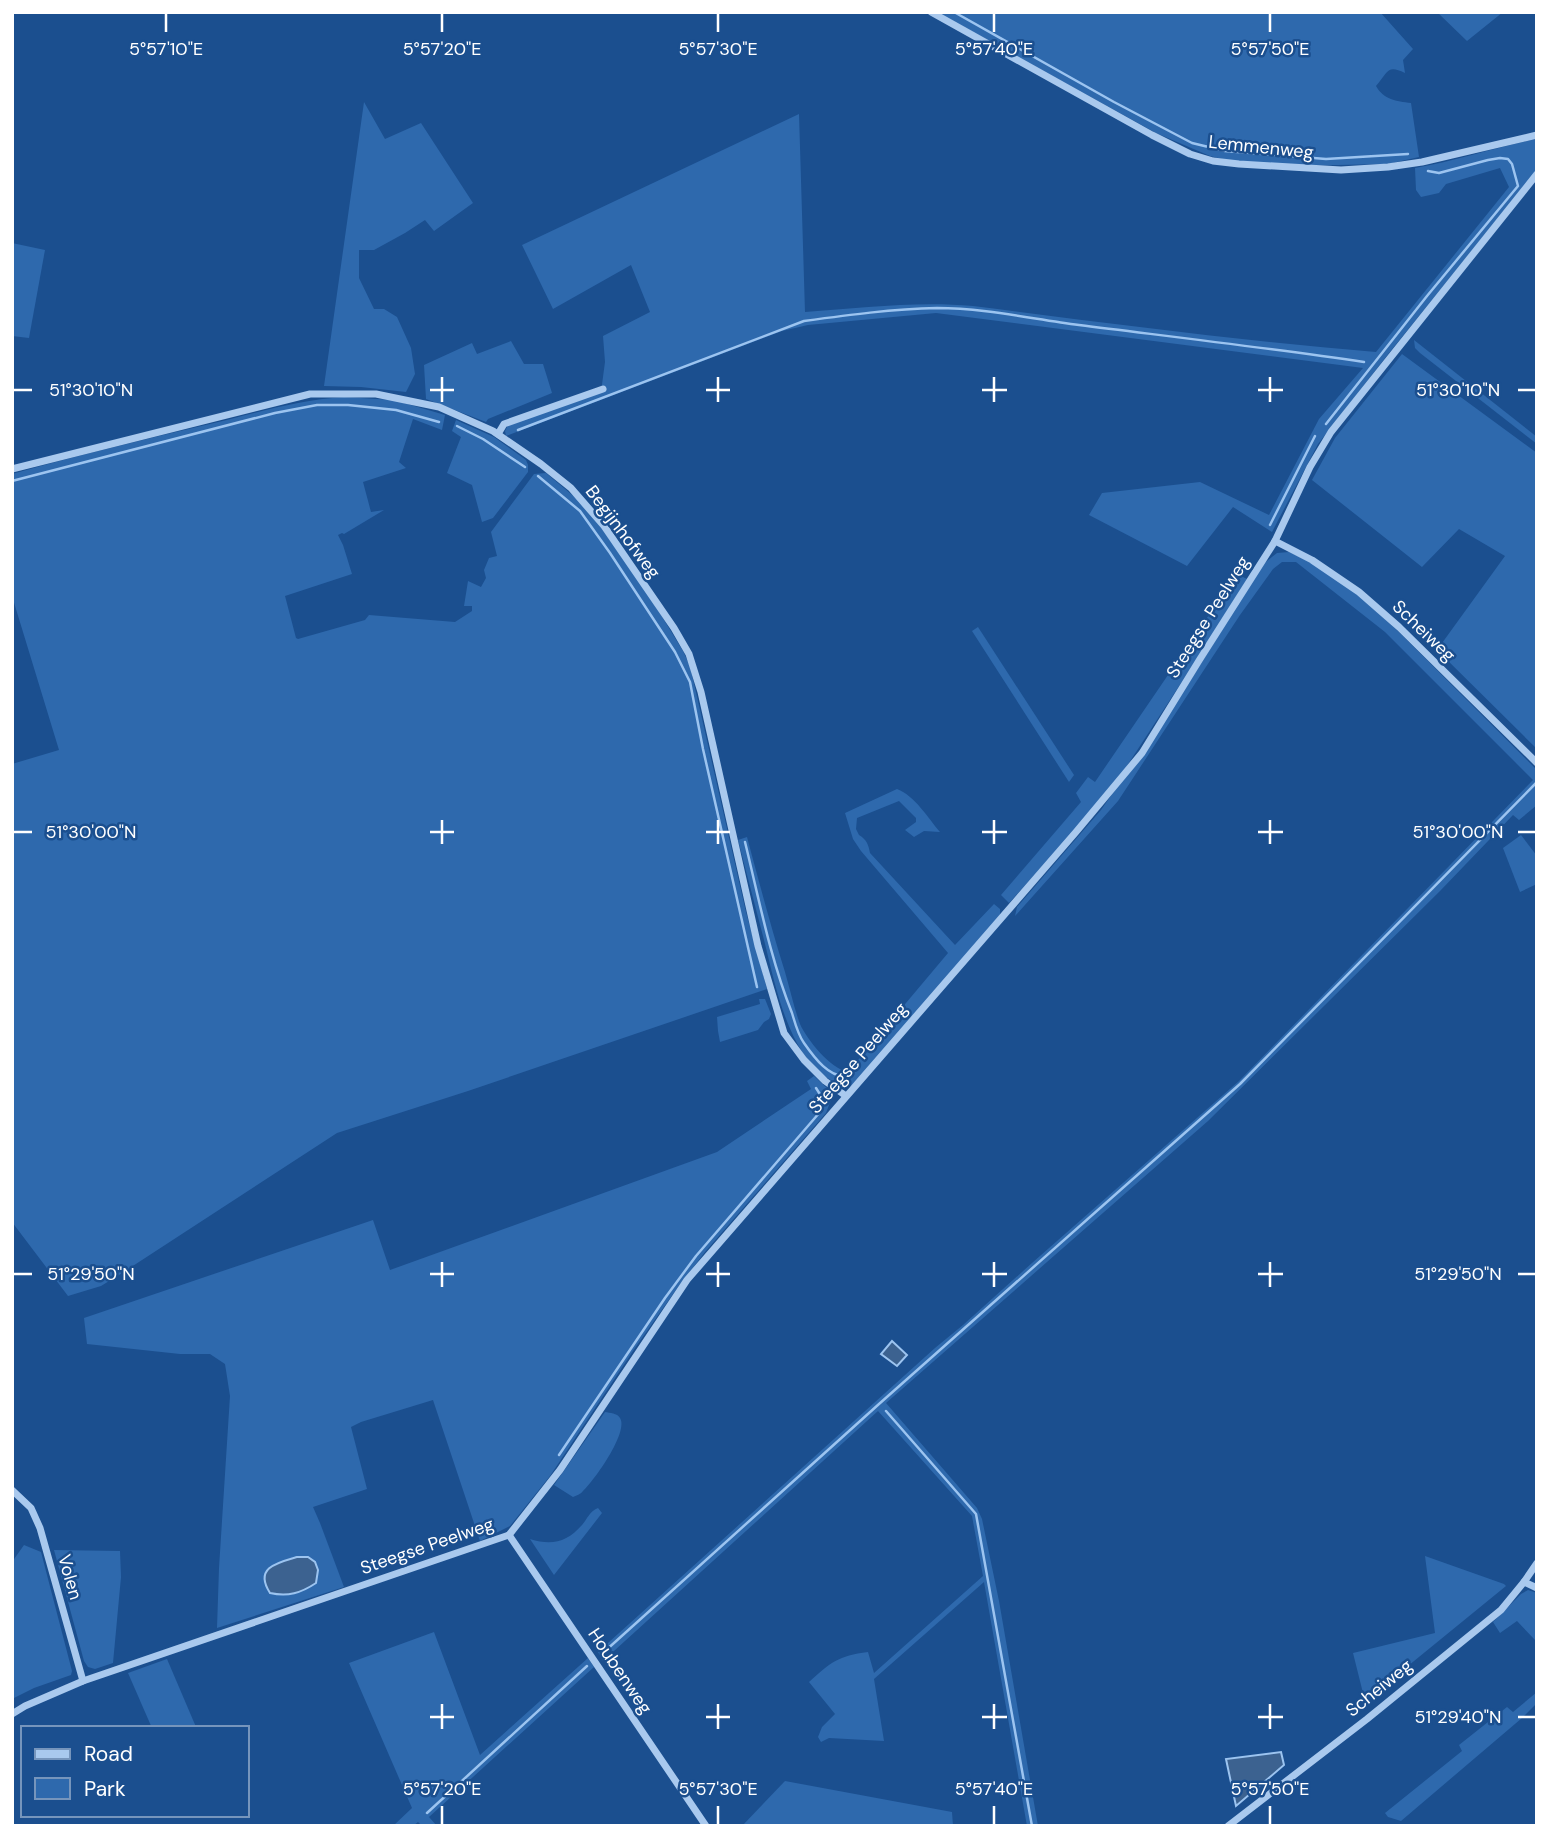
<svg xmlns="http://www.w3.org/2000/svg" width="1549" height="1838" font-family="'DM Sans',sans-serif">
<rect width="100%" height="100%" fill="#1b4f8f"/>
<g fill="#2e69ad">
<path d="M937 12H1380L1413 49 1403 60 1405 73C1387 64 1388 72 1376 86 1384 100 1396 101 1411 103L1419 157 1388 164 1286 166 1230 161 1210 156 1156 133Z"/>
<polygon points="1437,12 1503,12 1467,41"/>
<polygon points="364,102 385,139 421,123 473,203 434,231 425,220 405,233 374,250 359,250 359,278 374,309 384,309 397,317 411,348 415,374 406,392 361,387 324,386"/>
<path d="M799 114 805 312C861 308 917 301 973 306 1107 323 1241 341 1376 352L1509 187 1500 168 1446 184 1439 193 1421 197 1416 190 1415 168C1457 161 1496 147 1537 139V170L1389 353 1318 444 1272 532 1233 507 1187 566 1089 515 1102 493 1200 482 1269 515 1319 419 1363 368 936 313 808 325 782 331 506 436 505 431 508 425 601 392 605 362 603 336 650 312 631 265 553 309 522 245Z"/>
<polygon points="12,243 45,250 29,338 12,336"/>
<polygon points="1414,340 1537,437 1537,444 1420,353 1415,348"/>
<polygon points="511,341 524,364 543,364 552,393 488,419 486,422 426,399 424,365 472,343 477,354"/>
<polygon points="1402,354 1537,453 1537,749 1437,650 1505,556 1459,529 1422,567 1312,480 1335,438"/>
<path d="M344 397 394 400 445 415 442 430 413 419 399 462 406 468 363 482 371 512 384 510 344 534 342 533 338 535 343 545 352 574 285 596 296 638 298 639 365 620 369 615 455 622 472 611V606H464L468 581 481 587 486 578 484 570 489 558 497 556 491 532 534 474 546 473 577 499 595 519 650 597 683 651 690 666 746 912 767 989 468 1091 337 1133 119 1275 101 1286 68 1296 12 1222V764L59 750 12 596V474C79 455 146 439 214 423 259 412 298 400 344 397Z"/>
<polygon points="456,420 494,437 526,460 528,465 528,472 493,518 482,522 472,485 447,473 461,437 452,431"/>
<path d="M1289 552C1346 576 1392 625 1435 668 1469 702 1503 736 1537 770V805L1519 820 1513 815 1440 891 1208 1121 886 1403 977 1508 982 1519 999 1601 1038 1826H1027L984 1582 874 1679 884 1741 829 1738 821 1742 818 1737 822 1727 835 1714 809 1682C831 1662 838 1656 868 1652L874 1673 983 1576 972 1516 878 1411 603 1661 598 1652 935 1348 963 1325 1032 1263 1239 1081 1533 780 1385 632 1296 562H1282L1273 569 1240 615 1118 801 1015 916 1017 907 1101 810 1182 694 1263 564 1277 553Z"/>
<polygon points="1235,573 1247,579 1198,657 1121,775 1073,832 1009,903 1001,895 1081,802 1076,793 1088,777 1095,782 1226,590"/>
<polygon points="978,627 1074,775 1069,782 972,631"/>
<path d="M897 789C915 796 928 818 940 832L924 831 914 837 905 830 916 822V818L899 801 857 818 856 829 859 835C867 840 868 844 870 853L955 945 994 904 1000 909V915L854 1084 846 1087C828 1081 815 1070 804 1055 783 1023 774 981 765 944 756 909 747 875 738 840L747 837C759 882 771 927 785 972 790 989 794 1008 800 1024 807 1040 831 1069 848 1072L948 953 861 851 853 839 845 813Z"/>
<polygon points="1521,835 1537,856 1537,884 1520,892 1503,848"/>
<polygon points="759,999 765,999 771,1014 769,1019 764,1022 758,1030 720,1042 718,1031 717,1017 760,1004"/>
<polygon points="814,1076 828,1089 831,1100 826,1113 705,1252 678,1287 635,1348 550,1476 510,1526 480,1541 433,1400 361,1422 351,1427 367,1489 313,1507 320,1523 344,1587 217,1628 219,1568 230,1396 225,1364 210,1354 180,1354 87,1344 84,1318 373,1220 390,1270 717,1152 811,1089 807,1081"/>
<path d="M605 1412C610 1413 617 1413 620 1418 629 1432 594 1481 583 1491 581 1494 577 1495 573 1497L554 1485Z"/>
<path d="M598 1508 602 1513 554 1575 530 1539C552 1546 567 1542 582 1525 588 1518 589 1512 598 1508Z"/>
<polygon points="24,1545 41,1552 72,1671 71,1675 34,1688 12,1699 12,1562"/>
<polygon points="54,1550 120,1551 121,1577 113,1663 95,1669 88,1667 84,1661"/>
<polygon points="1425,1556 1504,1584 1506,1586 1365,1701 1353,1653 1435,1633"/>
<polygon points="1528,1590 1537,1593 1537,1639 1535,1640 1517,1621 1500,1633 1493,1622 1521,1594"/>
<polygon points="434,1632 480,1755 588,1658 594,1667 429,1817 437,1826 422,1826 418,1822 413,1826 393,1826 412,1808 349,1663"/>
<polygon points="167,1659 196,1727 193,1728 152,1728 128,1673"/>
<polygon points="1537,1692 1537,1703 1522,1718 1401,1821 1388,1817 1385,1813 1462,1751 1459,1745 1507,1707 1513,1712"/>
<polygon points="785,1781 952,1812 953,1826 742,1826"/>
</g>
<g fill="#3c6290" stroke="#9cc4f0" stroke-width="2">
<polygon points="892,1341 907,1355 897,1366 881,1354"/>
<path d="M297 1557H308L315 1562 318 1570 316 1583C301 1593 288 1597 270 1593 254 1568 276 1563 297 1557Z"/>
<polygon points="1281,1752 1284,1765 1236,1806 1226,1759"/>
</g>
<g fill="none" stroke-linecap="round" stroke-linejoin="round">
<g stroke="#9cc4f0" stroke-width="2.5">
<polyline points="954,12 1114,102 1192,143 1225,151 1326,159 1408,154"/>
<polyline points="1326,424 1427,296 1518,186 1512,164 1508,159 1500,158 1488,160 1439,173 1428,171"/>
<polyline points="457,426 483,439 525,467"/>
<path d="M518 430 804 321C848 315 892 309 937 308 984 308 1032 319 1079 325 1174 337 1269 348 1364 362"/>
<polyline points="538,476 580,511 610,553 675,652 690,682 703,749 757,987"/>
<polyline points="12,481 275,413 317,405 348,405 396,410 439,422"/>
<polyline points="1270,525 1315,436"/>
<path d="M745 842C759 899 770 958 792 1013 795 1023 798 1035 804 1043 813 1056 831 1081 849 1075"/>
<polyline points="886,1411 976,1514 1032,1826"/>
<polyline points="559,1455 665,1298 696,1256 820,1112 823,1099 816,1088"/>
<polyline points="604,1652 879,1404 1240,1084 1537,782"/>
<polyline points="427,1813 587,1666"/>
</g>
<g stroke="#a9c9ee" stroke-width="7">
<polyline points="931,12 1152,135 1190,154 1213,161 1239,164 1341,170 1388,167 1422,162 1537,135"/>
<polyline points="498,434 504,424 603,389"/>
<polyline points="12,469 310,394 376,394 439,407 493,431 541,464 571,488 604,526 674,628 689,654 701,692 758,946 784,1033 804,1060 825,1081 846,1096"/>
<polyline points="1275,541 1312,560 1359,592 1399,627 1537,763"/>
<polyline points="12,1490 31,1508 40,1528 83,1681"/>
<polyline points="509,1535 706,1826"/>
<polyline points="1524,1582 1537,1588"/>
<polyline points="12,1714 25,1706 83,1681 509,1535 560,1470 687,1280 1076,832 1142,753 1200,659 1275,541 1310,467 1331,432 1537,174"/>
<polyline points="1228,1826 1367,1719 1501,1610 1524,1582 1537,1563"/>
</g>
</g>
<path fill="none" stroke="#fff" stroke-width="2.5" d="M166 14V32M442 14V32M718 14V32M994 14V32M1270 14V32M442 377V402M718 377V402M994 377V402M1270 377V402M14 390H32M430 390H454M706 390H730M982 390H1007M1258 390H1283M1518 390H1535M442 820V844M718 820V844M994 820V844M1270 820V844M14 832H32M430 832H454M706 832H730M982 832H1007M1258 832H1283M1518 832H1535M442 1262V1287M718 1262V1287M994 1262V1287M1270 1262V1287M14 1274H32M430 1274H454M706 1274H730M982 1274H1007M1258 1274H1283M1518 1274H1535M442 1704V1729M718 1704V1729M994 1704V1729M1270 1704V1729M430 1717H454M706 1717H730M982 1717H1007M1258 1717H1283M1518 1717H1535M442 1806V1824M718 1806V1824M994 1806V1824M1270 1806V1824"/>
<g text-anchor="middle" dominant-baseline="central" stroke-width="5" stroke-linejoin="round" paint-order="stroke">
<g font-size="18" fill="#fff" stroke="#1b4f8f">
<text transform="translate(1261 147) rotate(6)">Lemmenweg</text>
<text transform="translate(623 532) rotate(53)">Begijnhofweg</text>
<text transform="translate(1208 617) rotate(-58)">Steegse Peelweg</text>
<text transform="translate(1424 631) rotate(44)">Scheiweg</text>
<text transform="translate(858 1058) rotate(-49)">Steegse Peelweg</text>
<text transform="translate(427 1546) rotate(-19)">Steegse Peelweg</text>
<text transform="translate(70 1577) rotate(74)">Volen</text>
<text transform="translate(620 1671) rotate(56)">Houbenweg</text>
<text transform="translate(1379 1688) rotate(-39)">Scheiweg</text>
</g>
</g>
<g font-size="18" text-anchor="middle" fill="#fff" stroke="#1b4f8f" stroke-width="5" stroke-linejoin="round" paint-order="stroke">
<text x="166" y="55">5°57'10"E</text>
<text x="442" y="55">5°57'20"E</text>
<text x="718" y="55">5°57'30"E</text>
<text x="994" y="55">5°57'40"E</text>
<text x="1270" y="55">5°57'50"E</text>
<text x="91" y="396">51°30'10"N</text>
<text x="1458" y="396">51°30'10"N</text>
<text x="91" y="838">51°30'00"N</text>
<text x="1458" y="838">51°30'00"N</text>
<text x="91" y="1280">51°29'50"N</text>
<text x="1458" y="1280">51°29'50"N</text>
<text x="1458" y="1723">51°29'40"N</text>
<text x="442" y="1795">5°57'20"E</text>
<text x="718" y="1795">5°57'30"E</text>
<text x="994" y="1795">5°57'40"E</text>
<text x="1270" y="1795">5°57'50"E</text>
</g>
<rect width="1549" height="1838" fill="none" stroke="#ffffff" stroke-width="28"/>
<rect x="21" y="1726" width="228" height="91" fill="#1b4f8f" stroke="#7695bc" stroke-width="2"/>
<rect x="35" y="1749" width="35" height="10" fill="#a9c9ee" stroke="#7695bc" stroke-width="2"/>
<text x="84" y="1761" font-size="21" fill="#ffffff">Road</text>
<rect x="35" y="1778" width="35" height="21" fill="#2e69ad" stroke="#7695bc" stroke-width="2"/>
<text x="84" y="1796" font-size="21" fill="#ffffff">Park</text>
</svg>
